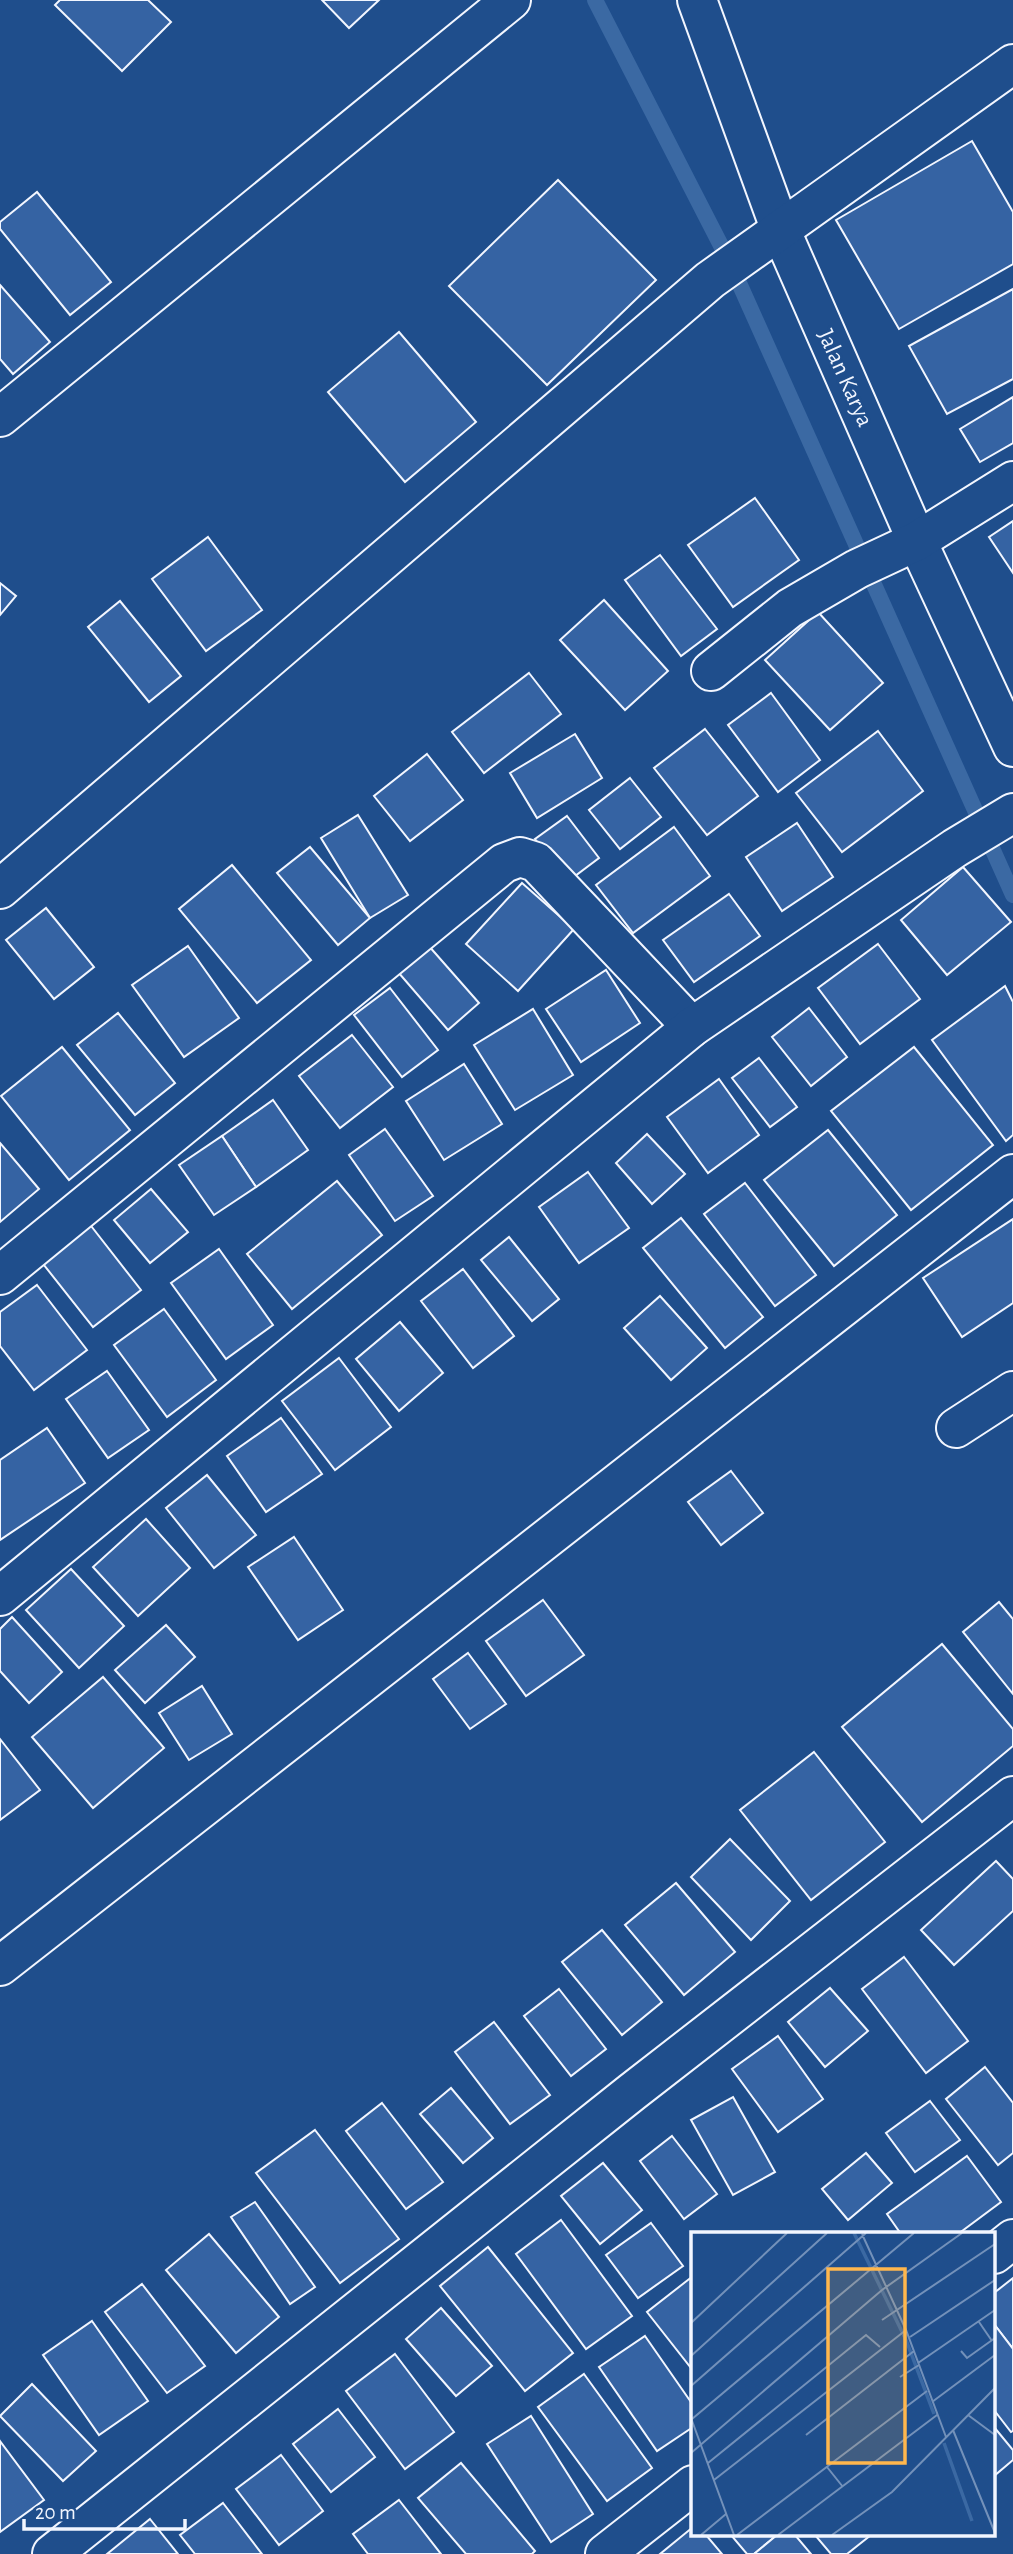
<svg xmlns="http://www.w3.org/2000/svg" width="1013" height="2554" font-family="'Alegreya Sans',sans-serif">
<rect width="100%" height="100%" fill="#1f4e8c"/>
<g fill="none" stroke-linecap="round" stroke-linejoin="round">
<polyline stroke="#3b69a3" stroke-width="16" points="595,0 731,265 1013,895"/>
</g>
<g fill="#3563a3" stroke="#f2f6ff" stroke-width="2">
<polygon points="60,0 148,0 171,22 122,71 55,5"/>
<polygon points="322,0 379,0 349,28"/>
<polygon points="972,141 1013,212 1013,264 899,329 836,220"/>
<polygon points="558,180 656,280 547,385 449,286"/>
<polygon points="37,192 111,282 70,315 0,229 0,222"/>
<polygon points="0,285 50,342 13,374 0,359"/>
<polygon points="1013,289 1013,379 947,414 909,346"/>
<polygon points="399,332 476,422 405,482 328,392"/>
<polygon points="1013,397 1013,443 980,462 960,429"/>
<polygon points="755,498 799,560 733,607 688,545"/>
<polygon points="1013,521 1013,573 989,537"/>
<polygon points="208,537 262,610 206,651 152,579"/>
<polygon points="660,555 717,629 681,656 625,580"/>
<polygon points="0,583 16,596 0,615"/>
<polygon points="604,600 668,671 625,710 560,640"/>
<polygon points="120,601 181,676 149,702 88,627"/>
<polygon points="818,612 883,683 830,730 765,660"/>
<polygon points="529,673 561,714 484,773 452,732"/>
<polygon points="771,693 820,760 778,792 728,725"/>
<polygon points="705,729 758,796 707,835 654,768"/>
<polygon points="878,731 923,791 842,852 796,793"/>
<polygon points="575,734 602,778 537,818 510,773"/>
<polygon points="427,754 463,800 410,841 374,796"/>
<polygon points="630,778 661,817 620,849 589,810"/>
<polygon points="358,815 408,895 370,918 321,838"/>
<polygon points="567,816 599,858 567,882 535,839"/>
<polygon points="797,823 833,877 782,911 746,857"/>
<polygon points="674,827 710,876 633,933 596,885"/>
<polygon points="310,847 370,918 338,945 277,873"/>
<polygon points="232,865 311,960 257,1003 179,909"/>
<polygon points="963,867 1011,922 947,975 901,920"/>
<polygon points="522,883 574,929 518,991 466,944"/>
<polygon points="729,894 760,936 694,982 663,940"/>
<polygon points="46,908 94,967 54,999 6,940"/>
<polygon points="878,944 920,999 860,1044 818,988"/>
<polygon points="428,945 479,1003 448,1030 398,972"/>
<polygon points="188,946 239,1018 184,1057 132,985"/>
<polygon points="606,970 640,1023 581,1062 546,1009"/>
<polygon points="1005,986 1013,1002 1013,1135 1006,1141 932,1040"/>
<polygon points="390,988 438,1050 402,1077 354,1015"/>
<polygon points="809,1008 847,1057 811,1086 772,1037"/>
<polygon points="533,1009 573,1075 515,1110 474,1045"/>
<polygon points="118,1013 175,1083 135,1115 77,1045"/>
<polygon points="352,1035 393,1087 340,1128 299,1076"/>
<polygon points="62,1047 130,1130 69,1180 1,1096"/>
<polygon points="914,1047 993,1145 911,1210 831,1111"/>
<polygon points="759,1058 797,1107 770,1127 732,1078"/>
<polygon points="464,1064 502,1124 444,1160 406,1101"/>
<polygon points="719,1079 759,1135 708,1173 667,1117"/>
<polygon points="273,1100 308,1150 256,1187 222,1136"/>
<polygon points="385,1129 433,1196 395,1221 349,1155"/>
<polygon points="828,1130 897,1215 834,1266 764,1180"/>
<polygon points="647,1134 685,1174 652,1204 616,1163"/>
<polygon points="222,1136 256,1187 214,1215 179,1165"/>
<polygon points="0,1143 39,1189 0,1222"/>
<polygon points="588,1172 629,1228 579,1263 539,1207"/>
<polygon points="337,1181 382,1235 292,1309 247,1254"/>
<polygon points="745,1183 816,1275 775,1306 704,1214"/>
<polygon points="151,1189 188,1232 150,1263 114,1220"/>
<polygon points="681,1218 763,1317 725,1348 643,1248"/>
<polygon points="1013,1219 1013,1303 962,1337 923,1278"/>
<polygon points="88,1222 141,1290 93,1327 40,1260"/>
<polygon points="509,1237 559,1299 532,1321 481,1260"/>
<polygon points="219,1249 273,1325 226,1359 171,1283"/>
<polygon points="463,1269 514,1336 473,1368 421,1301"/>
<polygon points="37,1285 87,1350 34,1390 0,1346 0,1312"/>
<polygon points="660,1296 707,1348 671,1380 624,1328"/>
<polygon points="164,1309 216,1380 167,1417 114,1345"/>
<polygon points="400,1322 443,1373 399,1411 356,1359"/>
<polygon points="339,1358 391,1427 335,1470 282,1401"/>
<polygon points="107,1371 149,1430 108,1458 66,1399"/>
<polygon points="281,1418 322,1474 266,1512 227,1456"/>
<polygon points="47,1428 85,1483 0,1540 0,1460"/>
<polygon points="731,1471 763,1513 721,1545 688,1502"/>
<polygon points="207,1475 256,1535 214,1568 166,1508"/>
<polygon points="146,1519 190,1568 138,1616 93,1567"/>
<polygon points="294,1537 343,1610 298,1640 248,1567"/>
<polygon points="71,1569 124,1626 79,1668 26,1610"/>
<polygon points="543,1600 584,1655 526,1696 486,1641"/>
<polygon points="999,1602 1013,1619 1013,1694 963,1632"/>
<polygon points="12,1617 62,1672 29,1703 0,1671 0,1629"/>
<polygon points="166,1625 195,1657 145,1703 115,1670"/>
<polygon points="942,1644 1013,1729 1013,1746 922,1822 842,1727"/>
<polygon points="468,1653 506,1704 470,1729 433,1679"/>
<polygon points="103,1677 164,1748 93,1808 32,1737"/>
<polygon points="202,1686 232,1734 189,1760 159,1713"/>
<polygon points="0,1739 40,1790 0,1820"/>
<polygon points="814,1752 885,1842 811,1900 740,1810"/>
<polygon points="730,1839 790,1901 751,1940 691,1877"/>
<polygon points="996,1861 1013,1879 1013,1911 954,1965 921,1930"/>
<polygon points="676,1883 735,1952 684,1995 625,1925"/>
<polygon points="602,1930 662,2002 622,2035 562,1962"/>
<polygon points="904,1957 968,2041 926,2073 862,1989"/>
<polygon points="830,1988 868,2031 825,2067 788,2022"/>
<polygon points="559,1989 606,2049 571,2076 524,2016"/>
<polygon points="494,2022 550,2095 510,2124 455,2052"/>
<polygon points="778,2036 823,2099 778,2132 732,2069"/>
<polygon points="985,2067 1013,2103 1013,2153 998,2165 946,2099"/>
<polygon points="451,2088 493,2138 463,2163 420,2114"/>
<polygon points="733,2097 775,2172 733,2195 691,2120"/>
<polygon points="930,2101 960,2140 915,2172 886,2133"/>
<polygon points="382,2103 443,2182 406,2209 346,2131"/>
<polygon points="315,2130 399,2239 340,2283 256,2173"/>
<polygon points="672,2136 717,2194 684,2219 640,2161"/>
<polygon points="866,2153 892,2183 848,2220 822,2189"/>
<polygon points="967,2156 1001,2202 958,2234 901,2234 887,2214"/>
<polygon points="603,2163 642,2210 600,2244 561,2196"/>
<polygon points="255,2202 315,2287 290,2304 231,2217"/>
<polygon points="561,2220 632,2316 586,2349 516,2254"/>
<polygon points="651,2223 683,2266 638,2298 606,2255"/>
<polygon points="209,2234 279,2317 236,2353 166,2270"/>
<polygon points="488,2247 573,2353 525,2391 440,2286"/>
<polygon points="693,2276 693,2366 691,2368 647,2312"/>
<polygon points="1013,2278 1013,2349 994,2324 994,2293"/>
<polygon points="142,2284 205,2366 167,2393 105,2312"/>
<polygon points="441,2308 492,2366 456,2396 406,2339"/>
<polygon points="92,2321 148,2401 99,2435 43,2355"/>
<polygon points="994,2324 1013,2349 1013,2431 1011,2432 994,2410"/>
<polygon points="645,2336 693,2405 693,2427 657,2451 599,2367"/>
<polygon points="395,2354 454,2432 405,2469 346,2391"/>
<polygon points="584,2374 652,2468 607,2501 538,2407"/>
<polygon points="32,2384 96,2451 63,2481 0,2416"/>
<polygon points="338,2409 375,2457 331,2492 293,2444"/>
<polygon points="531,2416 593,2514 551,2542 487,2444"/>
<polygon points="994,2427 1013,2450 1013,2460 994,2476"/>
<polygon points="0,2441 44,2500 0,2532"/>
<polygon points="281,2455 323,2511 279,2545 236,2489"/>
<polygon points="461,2463 535,2551 532,2554 466,2554 418,2498"/>
<polygon points="399,2500 441,2554 368,2554 353,2534"/>
<polygon points="223,2503 262,2554 195,2554 180,2535"/>
<polygon points="150,2519 178,2554 107,2554"/>
<polygon points="693,2527 693,2535 706,2535 722,2554 660,2554"/>
<polygon points="731,2535 777,2535 754,2554 747,2554"/>
<polygon points="777,2535 795,2535 811,2554 754,2554"/>
<polygon points="815,2535 871,2535 847,2554 831,2554"/>
</g>
<g fill="none" stroke-linecap="round" stroke-linejoin="round">
<defs>
<g id="minor">
<polyline points="697,0 781,231 917,541 1013,747"/>
<polyline points="0,417 511,0"/>
<polyline points="711,671 790,608 857,569 917,541 1013,481"/>
<polyline points="0,889 710,280 1013,64"/>
<polyline points="0,1275 504,863 520,857 536,862 692,1027"/>
<polyline points="956,1428 1013,1391"/>
<polyline points="0,1596 692,1027 955,848 1013,813"/>
<polyline points="0,1966 1013,1174"/>
<polyline points="994,2254 1013,2239"/>
<polyline points="52,2554 632,2092 1013,1796"/>
<polyline points="605,2554 693,2485"/>
</g>
</defs>
<use href="#minor" stroke="#f2f6ff" stroke-width="42"/>
<use href="#minor" stroke="#1f4e8c" stroke-width="38"/>
</g>
<g text-anchor="middle" dominant-baseline="central" stroke-width="5" stroke-linejoin="round" paint-order="stroke">
<g font-size="24" fill="#f2f6ff" stroke="#1f4e8c">
<text transform="translate(845 378) rotate(66)">Jalan Karya</text>
</g>
</g>
<g transform="translate(691 2232)">
<rect width="304" height="304" fill="#1f4e8c"/>
<path fill="none" stroke="#3b69a3" stroke-width="3.5" d="M163 1 215 108 243 182M253 211 281 289"/>
<path fill="none" stroke="#7391ba" stroke-width="2" d="M171 2 215 98 255 205M191 88 304 12M288 90 301 109M0 91 96 1M219 105 304 48M270 119 276 126 304 106M0 124 136 1M227 131 304 78M209 145 228 133M0 154 175 1M241 170 304 123M277 183 304 203M0 186 43 303M1 187 223 1M262 198 304 301M115 203 223 119M0 221 191 58 271 1M17 231 175 103 189 115M136 235 152 255M23 248 215 98M10 303 35 282M46 303 236 159M87 303 246 183M141 303 201 260 304 156"/>
<path fill="#ffb74d" fill-opacity="0.15" stroke="#ffb74d" stroke-width="3.5" d="M137 37H214V231H137Z"/>
<rect width="304" height="304" fill="none" stroke="#f2f6ff" stroke-width="3.5"/>
</g>
<path d="M24 2519v10h161v-10" fill="none" stroke="#f2f6ff" stroke-width="3.5"/>
<text x="35" y="2519" font-size="21" fill="#f2f6ff" stroke="#1f4e8c" stroke-width="5" paint-order="stroke">20 m</text>
</svg>
